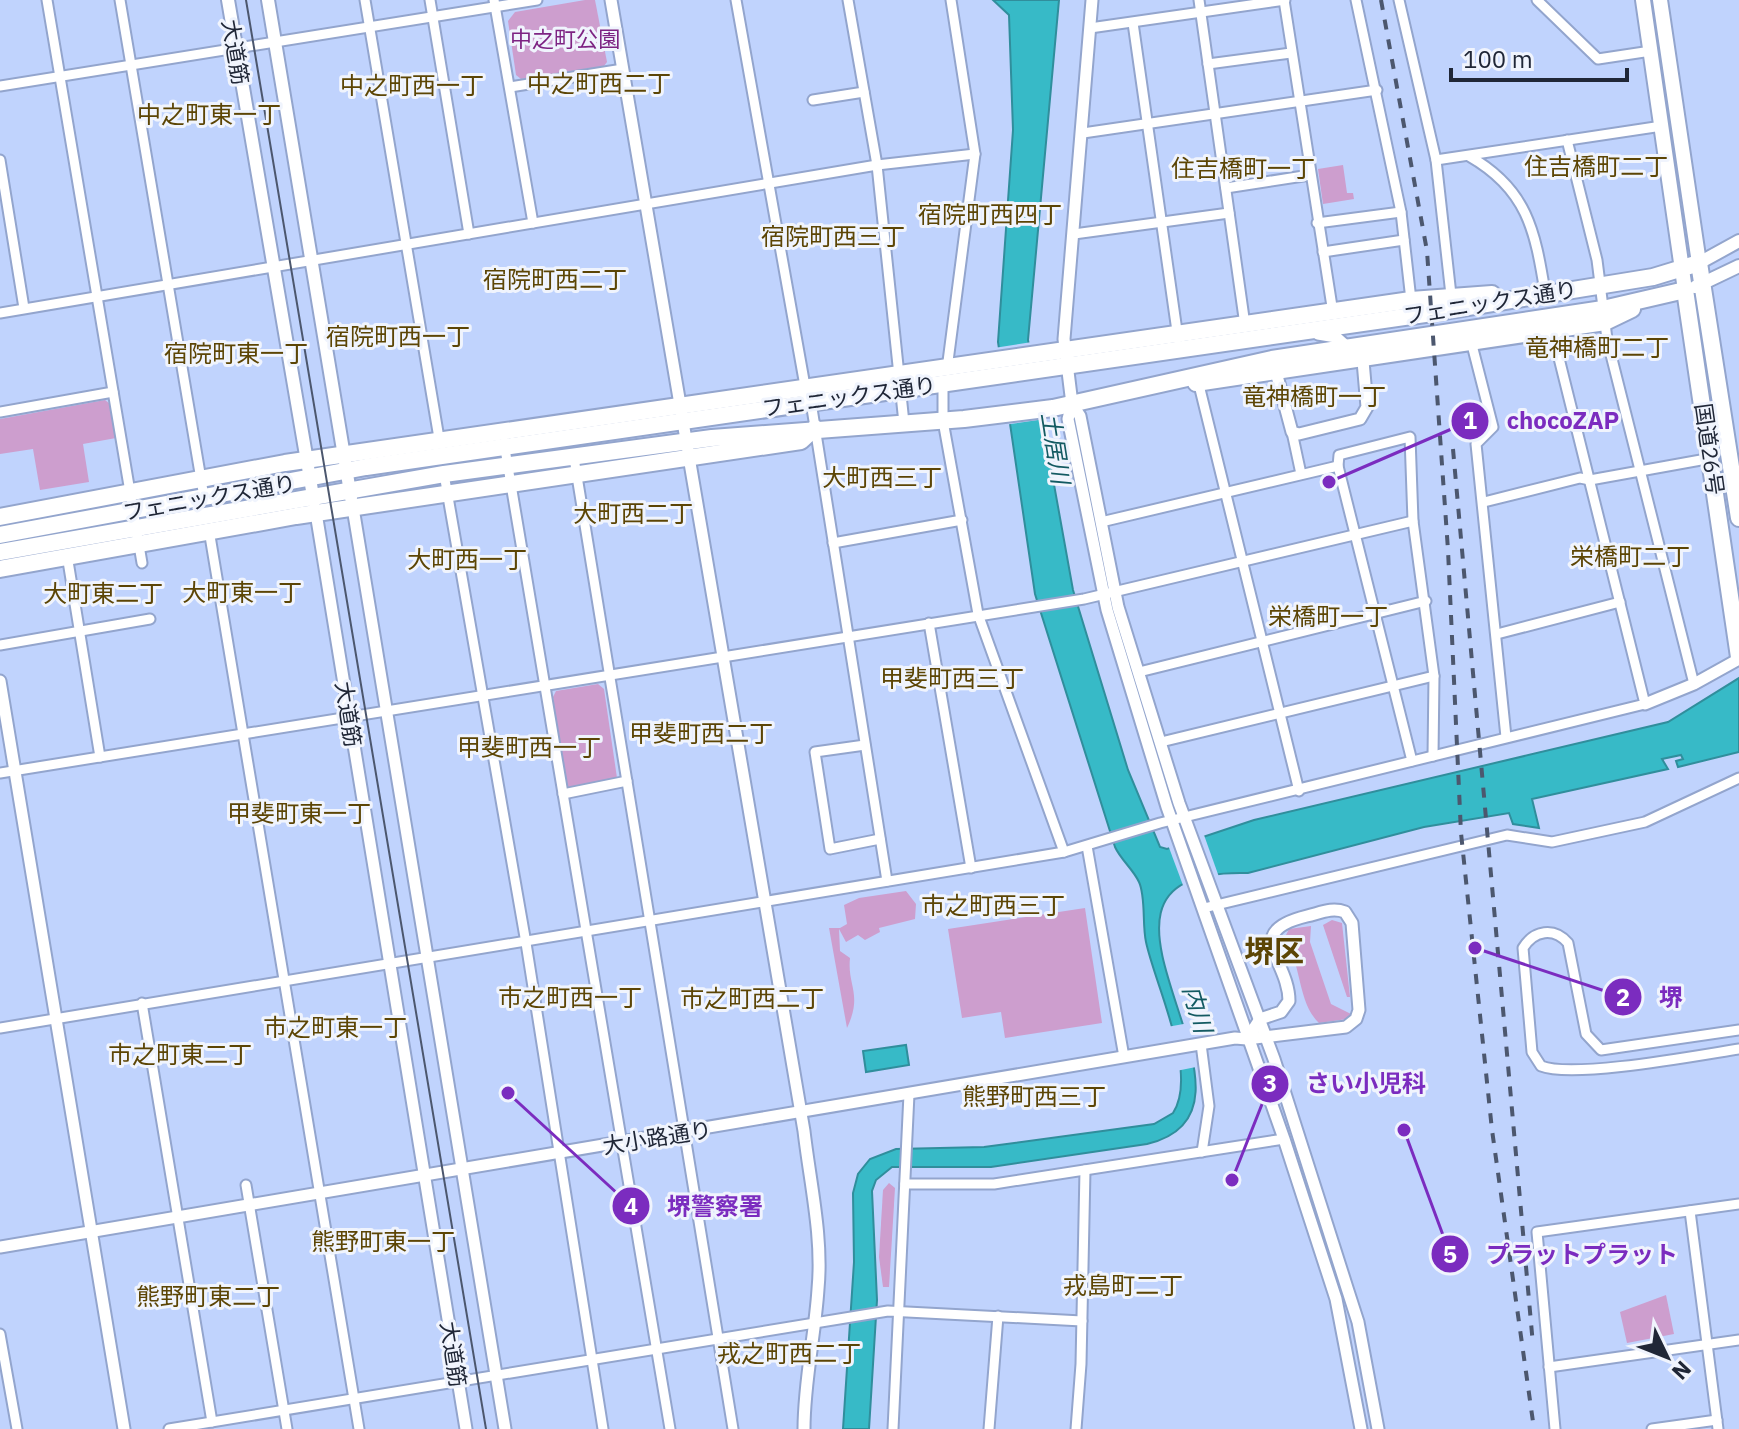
<svg xmlns="http://www.w3.org/2000/svg" width="1739" height="1429" font-family="'IBM Plex Sans','Noto Sans JP',sans-serif">
<rect width="100%" height="100%" fill="#c0d3fd"/>
<g fill="#cd9ece">
<polygon points="585,0 595,0 607,62 604,66 521,79 516,75 508,21 515,12"/>
<polygon points="1343,165 1347,193 1353,193 1354,199 1323,204 1318,169"/>
<polygon points="105,400 110,404 116,438 83,444 89,482 40,490 33,449 0,454 0,419"/>
<polygon points="598,684 604,689 617,778 570,788 566,786 553,697 556,691"/>
<path d="M906 891 916 904 915 919 879 928 880 932 865 940 858 935 846 942 839 929 840 951 850 958C847 986 863 994 847 1028L829 928H840L847 924 844 905 859 898Z"/>
<polygon points="1085,908 1102,1023 1005,1038 1001,1012 962,1018 948,929"/>
<polygon points="1332,920 1342,923 1350,997 1347,997 1323,925"/>
<path d="M1311 926 1310 942 1331 1004 1351 1014 1347 1019 1319 1023C1297 1002 1302 962 1284 939L1289 929Z"/>
<polygon points="889,1183 895,1188 889,1287 883,1287 879,1257 883,1190"/>
<polygon points="1666,1295 1674,1334 1627,1343 1620,1312"/>
</g>
<g fill="#37bac7" stroke="#308e9c" stroke-width="2">
<path d="M993 0H1059L1028 340 1073 590 1128 770 1160 847 1167 849 1254 820 1668 722 1739 678V752L1678 767 1676 761 1683 759 1681 755 1662 759 1668 769 1532 799 1539 828 1513 824 1509 813 1424 827 1248 873C1032 867 1297 1109 1147 1144L991 1167H892L876 1180 872 1191 877 1300 869 1429H843L854 1262 853 1193 858 1174 870 1159 896 1149 984 1147 1154 1124 1173 1113C1199 1073 1155 985 1146 942 1142 924 1146 897 1139 882 1133 869 1121 860 1115 847L1035 594 998 342 1013 130 1009 15Z"/>
<polygon points="906,1045 909,1065 866,1072 863,1051"/>
</g>
<g fill="#c0d3fd">
<polygon points="1032,342 1045,419 1004,425 994,348"/>
<polygon points="1204,835 1219,877 1184,888 1168,845"/>
<polygon points="1189,1023 1196,1067 1176,1071 1167,1027"/>
</g>
<g fill="none" stroke-linecap="round" stroke-linejoin="round">
<defs>
<g id="minor">
<polyline points="47,0 142,563"/>
<polyline points="120,0 204,497"/>
<polyline points="365,0 440,444"/>
<polyline points="430,0 469,234"/>
<polyline points="494,0 533,223"/>
<polyline points="736,0 805,386 811,402 887,881"/>
<polyline points="848,0 877,165 904,423"/>
<polyline points="1199,0 1245,325"/>
<polyline points="1284,0 1333,313"/>
<polyline points="1356,0 1401,212 1411,300"/>
<polyline points="1399,0 1436,160 1451,295"/>
<polyline points="1537,0 1598,59 1651,51"/>
<polyline points="1133,23 1178,338"/>
<polyline points="1090,28 1285,0"/>
<polyline points="1208,64 1291,53"/>
<polyline points="0,86 537,0"/>
<polyline points="510,87 623,69"/>
<polyline points="813,100 864,92"/>
<polyline points="1083,133 1377,90"/>
<polyline points="1567,140 1597,260 1607,339 1694,684"/>
<path d="M1469 156C1527 189 1535 230 1545 292"/>
<polyline points="0,160 24,308"/>
<polyline points="1436,160 1662,126"/>
<polyline points="1226,188 1310,175"/>
<polyline points="1317,223 1401,212"/>
<polyline points="1074,234 1229,213"/>
<polyline points="1323,252 1404,240"/>
<polyline points="0,313 877,165 975,154"/>
<polyline points="1471,341 1493,427 1476,444 1506,737"/>
<polyline points="947,369 975,154 951,0"/>
<polyline points="943,383 943,421 978,614 1064,852"/>
<polyline points="1199,385 1299,791"/>
<polyline points="0,412 113,392"/>
<polyline points="1292,432 1301,474"/>
<polyline points="504,443 670,1429"/>
<polyline points="574,458 733,1429"/>
<polyline points="444,474 526,943 603,1429"/>
<polyline points="1484,502 1580,478 1590,480 1712,458"/>
<polyline points="1101,522 1338,466"/>
<polyline points="209,530 359,1429"/>
<polyline points="833,543 962,520"/>
<polyline points="67,555 100,757"/>
<polyline points="929,623 971,868"/>
<polyline points="1497,634 1620,602"/>
<polyline points="0,645 150,619"/>
<polyline points="1139,672 1426,601"/>
<polyline points="1161,742 1434,676"/>
<polyline points="865,745 815,752 830,849 880,839"/>
<polyline points="1412,761 1338,466 1339,455 1410,437 1413,521 1434,676 1433,756"/>
<polyline points="0,773 1084,599 1413,521"/>
<polyline points="563,794 627,781"/>
<polyline points="1087,846 1124,1057"/>
<polyline points="1204,908 1507,835 1552,842 1645,822 1739,778"/>
<polyline points="142,1003 212,1422"/>
<polyline points="0,1028 1064,852 1160,823 1645,704 1552,330"/>
<path d="M1739 1030 1601 1050 1586 1034 1568 943C1554 927 1534 930 1523 948L1532 1052 1541 1066C1573 1079 1700 1055 1739 1049"/>
<polyline points="1201,1044 1209,1106 1202,1152"/>
<polyline points="905,1184 994,1184 1284,1139"/>
<polyline points="246,1185 287,1429"/>
<polyline points="1690,1211 1718,1429"/>
<polyline points="0,1334 17,1429"/>
<polyline points="1549,1367 1739,1340"/>
<polyline points="169,1429 888,1311 1082,1321"/>
<polyline points="893,1429 909,1094"/>
<polyline points="989,1429 998,1316"/>
<polyline points="1076,1429 1081,1364 1085,1170"/>
<polyline points="1555,1429 1537,1232 1739,1204"/>
<polyline points="1652,1429 1717,1420"/>
</g>
<g id="tertiary">
<path d="M611 0 804 1131C810 1183 823 1237 818 1289 815 1336 804 1381 804 1429"/>
<polyline points="1092,0 1064,339 1072,404 1068,419 1107,610 1167,807 1284,1139 1336,1299 1361,1429"/>
<polyline points="1276,372 1292,432 1299,434 1360,419 1367,407 1363,361 1336,337 1318,334"/>
<polyline points="1072,404 1080,416 1118,607 1179,803 1274,1059 1348,1291 1358,1322 1378,1429"/>
<polyline points="353,508 505,1429"/>
<polyline points="316,513 466,1429"/>
<polyline points="0,681 124,1429"/>
<polyline points="1645,704 1694,684 1739,659"/>
<path d="M0 1247 1235 1038 1247 1039 1346 1027 1356 1019 1359 1010 1352 923 1345 912C1332 907 1320 913 1307 916 1241 932 1289 960 1289 1001L1281 1012 1260 1019 1247 1039"/>
</g>
<g id="secondary">
<polyline points="228,0 314,502"/>
<polyline points="268,0 351,498"/>
<polyline points="1699,263 1739,241"/>
<polyline points="1695,287 1739,266"/>
</g>
<g id="primary">
<polyline points="1643,0 1685,290"/>
<polyline points="1660,0 1699,263"/>
</g>
<g id="trunk">
<polyline points="1196,383 1605,322 1632,309"/>
<polyline points="0,517 285,463 1411,300 1492,294"/>
<polyline points="0,535 366,467 1425,314 1653,277 1699,263 1739,518"/>
<polyline points="0,552 444,474 712,438 964,419 1053,408 1272,359 1603,309 1685,290 1739,657"/>
<polyline points="0,569 296,516 801,441 815,428"/>
</g>
</defs>
<use href="#minor" stroke="#93a5cd" stroke-width="13"/>
<use href="#tertiary" stroke="#93a5cd" stroke-width="15"/>
<use href="#secondary" stroke="#93a5cd" stroke-width="16"/>
<use href="#primary" stroke="#93a5cd" stroke-width="18"/>
<use href="#trunk" stroke="#93a5cd" stroke-width="20"/>
<use href="#minor" stroke="#fff" stroke-width="9"/>
<use href="#tertiary" stroke="#fff" stroke-width="11"/>
<use href="#secondary" stroke="#fff" stroke-width="12"/>
<use href="#primary" stroke="#fff" stroke-width="14"/>
<use href="#trunk" stroke="#fff" stroke-width="16"/>
<polyline stroke="#4c576e" stroke-width="2" points="246,0 486,1429"/>
<g stroke="#4c576e" stroke-width="4" stroke-dasharray="10 10" stroke-linecap="butt">
<polyline points="1381,0 1427,251 1448,550 1461,833 1492,1130 1534,1429"/>
<polyline points="1453,449 1533,1345"/>
</g>
</g>
<g text-anchor="middle" dominant-baseline="central" stroke-width="6" stroke-linejoin="round" paint-order="stroke">
<g font-size="22" fill="#7d2383" stroke="#f0f4fd">
<text x="565" y="38">中之町公園</text>
</g>
<g font-size="22" fill="#202737" stroke="#f0f4fd">
<text transform="translate(236 52) rotate(80)">大道筋</text>
<text transform="translate(1490 302) rotate(-9)">フェニックス通り</text>
<text transform="translate(849 396) rotate(-8)">フェニックス通り</text>
<text transform="translate(1710 449) rotate(82)">国道26号</text>
<text transform="translate(209 497) rotate(-10)">フェニックス通り</text>
<text transform="translate(349 714) rotate(81)">大道筋</text>
<text transform="translate(657 1137) rotate(-9)">大小路通り</text>
<text transform="translate(454 1354) rotate(81)">大道筋</text>
</g>
<g font-size="24" fill="#5c4505" stroke="#f0f4fd">
<text x="599" y="83">中之町西二丁</text>
<text x="412" y="85">中之町西一丁</text>
<text x="209" y="114">中之町東一丁</text>
<text x="1596" y="166">住吉橋町二丁</text>
<text x="1243" y="168">住吉橋町一丁</text>
<text x="990" y="214">宿院町西四丁</text>
<text x="833" y="236">宿院町西三丁</text>
<text x="555" y="279">宿院町西二丁</text>
<text x="398" y="336">宿院町西一丁</text>
<text x="1597" y="347">竜神橋町二丁</text>
<text x="236" y="353">宿院町東一丁</text>
<text x="1314" y="396">竜神橋町一丁</text>
<text x="882" y="477">大町西三丁</text>
<text x="633" y="513">大町西二丁</text>
<text x="1630" y="556">栄橋町二丁</text>
<text x="467" y="559">大町西一丁</text>
<text x="242" y="592">大町東一丁</text>
<text x="103" y="593">大町東二丁</text>
<text x="1328" y="616">栄橋町一丁</text>
<text x="952" y="678">甲斐町西三丁</text>
<text x="701" y="733">甲斐町西二丁</text>
<text x="529" y="747">甲斐町西一丁</text>
<text x="299" y="813">甲斐町東一丁</text>
<text x="993" y="905">市之町西三丁</text>
<text x="570" y="997">市之町西一丁</text>
<text x="752" y="998">市之町西二丁</text>
<text x="335" y="1027">市之町東一丁</text>
<text x="180" y="1054">市之町東二丁</text>
<text x="1034" y="1096">熊野町西三丁</text>
<text x="383" y="1241">熊野町東一丁</text>
<text x="1123" y="1285">戎島町二丁</text>
<text x="208" y="1296">熊野町東二丁</text>
<text x="789" y="1353">戎之町西二丁</text>
</g>
<g font-size="24" font-style="italic" fill="#135a62" stroke="#f0f4fd">
<text transform="translate(1056 448) rotate(81)">土居川</text>
<text transform="translate(1198 1009) rotate(74)">内川</text>
</g>
<g font-size="30" font-weight="bold" fill="#5c4505" stroke="#f0f4fd">
<text x="1274" y="950">堺区</text>
</g>
</g>
<path fill="none" stroke="#7b2cbf" stroke-width="3" d="M1329 482L1470 421M1475 948L1623 997M1232 1180L1270 1084M508 1093L631 1206M1404 1130L1450 1254"/>
<g fill="#7b2cbf" stroke="#f0f4fd" stroke-width="3">
<circle cx="1329" cy="482" r="8"/>
<circle cx="1475" cy="948" r="8"/>
<circle cx="1232" cy="1180" r="8"/>
<circle cx="508" cy="1093" r="8"/>
<circle cx="1404" cy="1130" r="8"/>
<circle cx="1470" cy="421" r="20"/>
<circle cx="1623" cy="997" r="20"/>
<circle cx="1270" cy="1084" r="20"/>
<circle cx="631" cy="1206" r="20"/>
<circle cx="1450" cy="1254" r="20"/>
</g>
<g font-size="24" text-anchor="middle" font-weight="bold" fill="#fff">
<text x="1470" y="429">1</text>
<text x="1623" y="1006">2</text>
<text x="1270" y="1092">3</text>
<text x="631" y="1215">4</text>
<text x="1450" y="1263">5</text>
</g>
<g font-size="24" text-anchor="middle" font-weight="bold" fill="#7b2cbf" stroke="#f0f4fd" stroke-width="6" stroke-linejoin="round" paint-order="stroke">
<text x="1563" y="429">chocoZAP</text>
<text x="1671" y="1006">堺</text>
<text x="1366" y="1092">さい小児科</text>
<text x="715" y="1215">堺警察署</text>
<text x="1582" y="1263">プラットプラット</text>
</g>
<g transform="translate(1667 1357) rotate(133)" stroke="#f0f4fd" stroke-width="6" paint-order="stroke">
<path d="M0-6L14 30L0 20L-14 30Z" fill="#202737"/>
<text y="-12" font-size="22" font-weight="bold" text-anchor="middle" fill="#202737">N</text>
</g>
<path d="M1451 68v12h176v-12" fill="none" stroke="#202737" stroke-width="4"/>
<text x="1463" y="68" font-size="24" fill="#202737" stroke="#f0f4fd" stroke-width="6" paint-order="stroke">100 m</text>
</svg>
